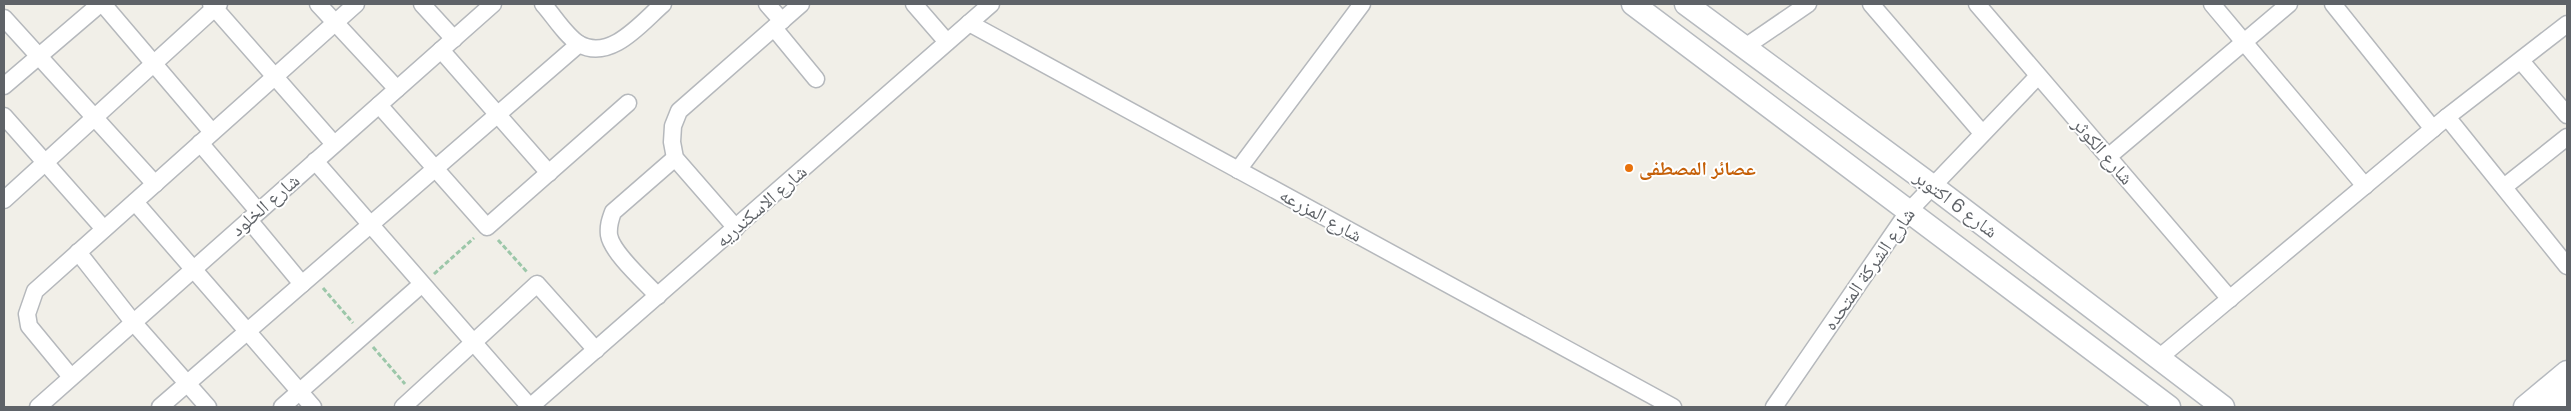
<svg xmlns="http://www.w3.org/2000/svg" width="2571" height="411" font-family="'Space Grotesk','Noto Naskh Arabic',sans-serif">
<rect width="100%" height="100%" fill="#f1efe8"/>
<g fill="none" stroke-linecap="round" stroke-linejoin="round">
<defs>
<g id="street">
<polyline points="103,4 212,132"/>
<polyline points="211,4 334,144"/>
<polyline points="318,4 397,89"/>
<polyline points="422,4 454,39"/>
<path d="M543 4C554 16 565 35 579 44 611 62 642 22 663 4"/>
<polyline points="767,4 782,21"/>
<polyline points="914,4 947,42"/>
<polyline points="1871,4 1982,133"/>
<polyline points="1977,4 2230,299"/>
<polyline points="2212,4 2365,186"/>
<polyline points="2333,4 2433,129"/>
<polyline points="4,18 155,184"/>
<polyline points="969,23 1673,407"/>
<polyline points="774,28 816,79"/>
<polyline points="1745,47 1808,4"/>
<polyline points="441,50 549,173"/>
<polyline points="2521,61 2567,115"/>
<polyline points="4,86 100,4"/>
<polyline points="379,105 487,227 628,103"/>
<polyline points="4,116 104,229"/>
<polyline points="2447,117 2567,266"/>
<polyline points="200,143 258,211"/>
<polyline points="2108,157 2289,4"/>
<polyline points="315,161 530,407"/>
<polyline points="1238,170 1362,4"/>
<polyline points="2504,187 2567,137"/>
<polyline points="4,200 219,4"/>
<polyline points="135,202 313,407"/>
<polyline points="249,220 302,284"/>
<polyline points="736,228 675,158 672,142 673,126 679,111 801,4"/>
<polyline points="78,252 133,322 208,407"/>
<path d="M658 296C645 282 612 253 609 235 608 226 610 220 613 212L675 158"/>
<polyline points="2160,357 2447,117 2567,24"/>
<polyline points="71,377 29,326 27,314 35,291 356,4"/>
<polyline points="38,407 493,4"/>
<polyline points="160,407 579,44"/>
<polyline points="282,407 422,284"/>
<polyline points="403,407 537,284 596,350"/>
<polyline points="530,407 991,4"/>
<polyline points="1774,407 1908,212 2038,76"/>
</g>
<g id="secondary">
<polyline points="1633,4 2169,407"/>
<polyline points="1686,4 1931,185 2223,407"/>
<polyline points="2525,407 2567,372"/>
<polyline points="2554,407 2567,396"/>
</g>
</defs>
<use href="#street" stroke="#b5b8bc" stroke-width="19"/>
<use href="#secondary" stroke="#b6babf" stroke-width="25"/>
<g stroke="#9cc7a9" stroke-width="3" stroke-dasharray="5 2.5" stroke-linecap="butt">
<polyline points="498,240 527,272"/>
<polyline points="434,274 474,238"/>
<polyline points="323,288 353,323"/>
<polyline points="373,347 405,384"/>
</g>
<use href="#street" stroke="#fff" stroke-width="16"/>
<use href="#secondary" stroke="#fff" stroke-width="22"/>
</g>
<circle fill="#e8710a" stroke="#fff" stroke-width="2" cx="1629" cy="168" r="5"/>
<g text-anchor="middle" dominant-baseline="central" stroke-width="4" stroke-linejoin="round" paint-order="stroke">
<g font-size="19" fill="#5f6368" stroke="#fff">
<text transform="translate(2103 151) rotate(49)">شارع الكوثر</text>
<text transform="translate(1956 204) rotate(37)">شارع 6 اكتوبر</text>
<text transform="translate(265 205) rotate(-41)">شارع الخلود</text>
<text transform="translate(761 206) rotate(-41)">شارع الاسكندريه</text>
<text transform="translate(1321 215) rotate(29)">شارع المزرعه</text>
<text transform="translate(1869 269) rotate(-55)">شارع الشركة المتحده</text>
</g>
<g font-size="19" font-weight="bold" fill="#c56008" stroke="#fff" text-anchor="start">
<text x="1639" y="168">عصائر المصطفى</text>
</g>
</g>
<rect width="2571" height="411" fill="none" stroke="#5f6368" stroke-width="10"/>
</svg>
